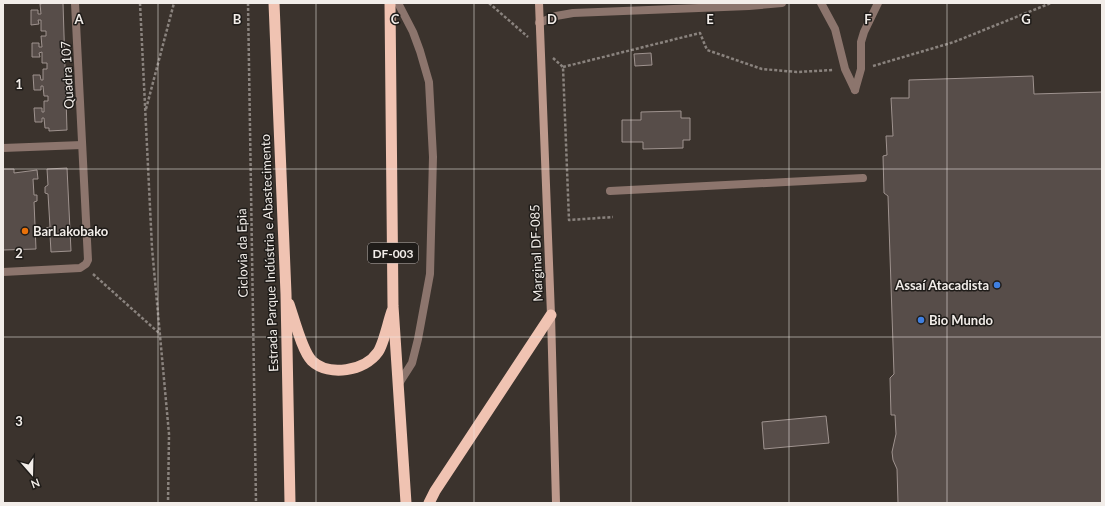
<svg xmlns="http://www.w3.org/2000/svg" width="1105" height="506" font-family="Lato,sans-serif">
<rect width="100%" height="100%" fill="#3b332d"/>
<g fill="#574d49" stroke="#9f938f">
<polygon points="45,3 63,3 67,130 49,131 49,128 45,128 44,118 42,118 42,122 35,122 34,108 42,108 42,112 44,112 44,101 48,101 48,96 44,96 43,86 41,86 41,90 34,90 33,75 40,75 41,80 43,80 43,69 47,69 47,63 42,63 42,52 39,53 40,57 32,57 32,43 39,43 39,47 42,47 41,36 46,36 46,31 41,31 41,20 38,20 39,24 31,25 31,10 38,10 38,14 41,14 40,4"/>
<polygon points="651,53 652,65 635,66 634,54"/>
<polygon points="1033,76 1034,94 1102,92 1102,503 898,503 897,469 893,460 892,452 896,434 895,415 891,415 890,378 894,374 888,196 884,193 883,156 887,155 886,136 893,136 891,98 909,98 909,80"/>
<polygon points="681,111 681,118 690,118 690,140 683,140 683,148 643,149 643,142 622,142 622,120 641,120 641,112"/>
<polygon points="67,168 71,251 51,252 50,235 47,234 46,228 50,227 48,194 45,193 45,187 48,185 47,169"/>
<polygon points="3,169 14,169 14,173 37,170 38,179 33,179 34,195 37,195 37,201 34,202 36,249 3,250"/>
<polygon points="826,416 829,443 764,449 762,422"/>
</g>
<g fill="none" stroke-linecap="round" stroke-linejoin="round">
<g stroke="#8a837e" stroke-width="2.5" stroke-dasharray="3 2" stroke-linecap="butt">
<polyline points="140,3 152,248 169,434 168,503"/>
<polyline points="248,3 256,503"/>
<polyline points="489,3 528,37"/>
<polyline points="553,58 563,67 569,220 613,217"/>
<polyline points="873,66 954,42 1051,3"/>
<polyline points="563,67 700,33 707,50 762,69 797,72 834,70"/>
<polyline points="146,109 174,3"/>
<polyline points="93,274 159,333"/>
</g>
<g stroke="#8c756d" stroke-width="8">
<polyline points="398,3 413,32 420,51 429,82 433,157 430,274 418,339 412,363 398,385"/>
<polyline points="821,3 835,29 845,69 855,90"/>
<polyline points="539,23 556,16 573,13 749,6 782,3"/>
<polyline points="855,90 861,69 861,42 864,32 878,3"/>
<polyline points="610,191 863,178"/>
</g>
<g stroke="#8c756d" stroke-width="8">
<polyline points="3,148 82,145"/>
<polyline points="3,272 80,268 86,264 88,260 75,3"/>
</g>
<polyline stroke="#bd998c" stroke-width="8" points="539,3 551,315 556,503"/>
<g stroke="#f0c3b2" stroke-width="11">
<polyline points="274,3 286,294 290,503"/>
<polyline points="390,3 393,306 406,503"/>
<path d="M289 304C294 318 302 351 312 361 329 377 365 371 378 352 384 343 388 322 392 311"/>
<polyline points="429,503 435,491 551,315"/>
</g>
</g>
<path fill="none" stroke="#f2ede9" stroke-width="1" stroke-opacity="0.55" d="M158 3V503M316 3V503M474 3V503M631 3V503M789 3V503M947 3V503M3 169H1102M3 337H1102"/>
<circle fill="#e8710a" stroke="#1f1c19" stroke-width="1.5" cx="25" cy="231" r="4"/>
<g fill="#3f7fe0" stroke="#1f1c19" stroke-width="1.5">
<circle cx="997" cy="285" r="4"/>
<circle cx="921" cy="320" r="4"/>
</g>
<g text-anchor="middle" dominant-baseline="central" stroke-width="3" stroke-linejoin="round" paint-order="stroke">
<rect fill="#1f1c19" stroke="#b3aeab" stroke-width="1" x="368" y="243" width="50" height="20" rx="3"/>
<g font-size="12" font-weight="bold" fill="#f2ede9">
<text x="393" y="253">DF-003</text>
</g>
<g font-size="13" fill="#f2ede9" stroke="#1f1c19">
<text transform="translate(67 75) rotate(-93)">Quadra 107</text>
<text transform="translate(242 253) rotate(-91)">Ciclovia da Epia</text>
<text transform="translate(269 253) rotate(-92)">Estrada Parque Indústria e Abastecimento</text>
<text transform="translate(536 253) rotate(-92)">Marginal DF-085</text>
</g>
<g font-size="13" font-weight="bold" fill="#f2ede9" stroke="#1f1c19" text-anchor="start">
<text x="33" y="231">BarLakobako</text>
<text x="989" y="285" text-anchor="end">Assaí Atacadista</text>
<text x="929" y="320">Bio Mundo</text>
</g>
</g>
<g font-size="13" text-anchor="middle" font-weight="bold" fill="#f2ede9" stroke="#1f1c19" stroke-width="3" stroke-linejoin="round" paint-order="stroke">
<text x="79" y="24">A</text>
<text x="237" y="24">B</text>
<text x="395" y="24">C</text>
<text x="552" y="24">D</text>
<text x="710" y="24">E</text>
<text x="868" y="24">F</text>
<text x="1026" y="24">G</text>
<text x="19" y="89">1</text>
<text x="19" y="258">2</text>
<text x="19" y="426">3</text>
</g>
<rect width="1105" height="506" fill="none" stroke="#f2ede9" stroke-width="8"/>
<g transform="translate(32 474) rotate(160)" stroke="#1f1c19" stroke-width="3" paint-order="stroke">
<path d="M0-3L7 15L0 10L-7 15Z" fill="#f2ede9"/>
<text y="-6" font-size="11" font-weight="bold" text-anchor="middle" fill="#f2ede9">N</text>
</g>
</svg>
